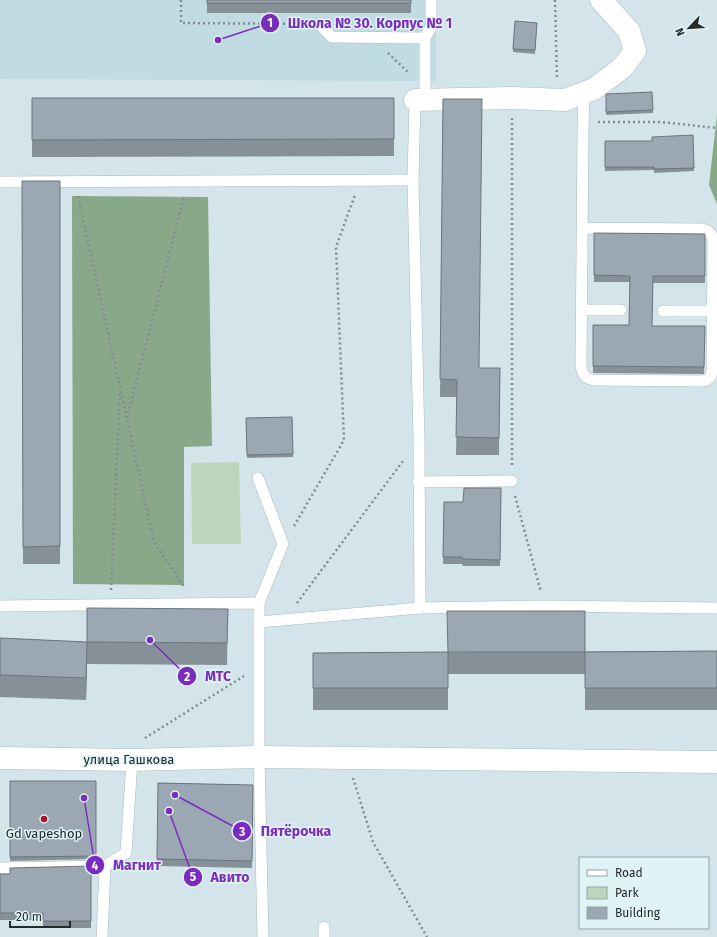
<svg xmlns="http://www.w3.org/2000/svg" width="717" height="937" font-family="'Fira Sans',sans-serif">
<rect width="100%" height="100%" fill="#d3e5ea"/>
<polygon fill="#c0dbe2" points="0,0 436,0 436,81 0,79"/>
<polygon fill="#bdd5bc" points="239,462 241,544 192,544 191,463"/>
<g fill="#89a789">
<polygon points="717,115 717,204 709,185"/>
<polygon points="72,196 208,197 212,446 184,447 184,585 73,584"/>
</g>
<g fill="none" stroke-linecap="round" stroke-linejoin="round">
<defs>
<g id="service">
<polyline points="319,24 332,37 425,38"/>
<polyline points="415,100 413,180 419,440 420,608"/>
<polyline points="425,100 425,38 431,27 431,0"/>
<polyline points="0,182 413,180"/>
<path d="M582 228 702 229 708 231 712 236 713 242 712 370 711 376 707 380 702 381 593 380C585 378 583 375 581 367L583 131 584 93"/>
<polyline points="581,310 621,310"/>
<polyline points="663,311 713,311"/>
<polyline points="258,478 283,544 259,603"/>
<polyline points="418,482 512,481"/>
<polyline points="0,606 259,603 259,757 263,937"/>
<polyline points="259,622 420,608 544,606 717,608"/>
<polyline points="0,868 105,866"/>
<polyline points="324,927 324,937"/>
<polyline points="102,937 105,866 126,853 132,760"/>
</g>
<g id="minor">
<polyline points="415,100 512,98 565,100 594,89 622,68 635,51 629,31 601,0"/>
<polyline points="0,758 132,760 259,757 717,762"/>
</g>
</defs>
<use href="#service" stroke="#a9bbbf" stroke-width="12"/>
<use href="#minor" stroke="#a9bbbf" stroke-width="23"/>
<g stroke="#808c90" stroke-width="2.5" stroke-dasharray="2 3" stroke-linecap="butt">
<polyline points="181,0 181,23 305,24"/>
<polyline points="555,0 557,78"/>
<polyline points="388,53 409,73"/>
<polyline points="598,122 661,122 717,128"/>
<polyline points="78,196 154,542 185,588"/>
<polyline points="127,418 184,196"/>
<polyline points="512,465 512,118"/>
<polyline points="515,496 541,592"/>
<polyline points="294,526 344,440 336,247 355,195"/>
<polyline points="111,590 120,391"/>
<polyline points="297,603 403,461"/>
<polyline points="145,738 244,676"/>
<polyline points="353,778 373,842 427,937"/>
</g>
<use href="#service" stroke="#fff" stroke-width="11"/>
<use href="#minor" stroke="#fff" stroke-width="22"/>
</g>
<g fill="#859099">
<rect x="207" y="0" width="204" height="13"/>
<polygon points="515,21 537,23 535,54 513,52"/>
<polygon points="652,92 653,113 606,115 606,94"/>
<polygon points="32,98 394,98 394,156 32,157"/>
<polygon points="443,99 479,368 500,368 499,455 456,455 457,397 440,397"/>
<polygon points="693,135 694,171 654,173 654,170 605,171 605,141 652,141"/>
<polygon points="22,181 60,181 60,564 23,564"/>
<polygon points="594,233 705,234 705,283 653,283 652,326 705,326 704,374 593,373 593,325 629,325 630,282 594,282"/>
<polygon points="292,417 293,457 247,458 246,418"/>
<polygon points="501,488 500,566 463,566 462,564 443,564 444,502 463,502"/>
<polygon points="228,609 227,665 87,664 86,700 0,697 0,638 87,642"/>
<polygon points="717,651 717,710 585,710 585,674 448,674 448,710 313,710 313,653"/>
<polygon points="10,781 96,781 96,859 10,861"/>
<polygon points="158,783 253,785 252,868 157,866"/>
<polygon points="91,866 91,928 43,928 43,920 0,920 0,874 10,874"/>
</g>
<polygon fill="#6c757d" points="87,642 87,664 86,700 86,678"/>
<g fill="#9ba7b2" stroke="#6c757d">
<rect x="207" y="0" width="204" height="3"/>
<polygon points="515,21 537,23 535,50 513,49"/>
<polygon points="652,92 653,110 606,112 606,94"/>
<polygon points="32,98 394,98 394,139 32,140"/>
<polygon points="443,99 482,99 479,368 500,368 499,438 456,437 457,380 440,379"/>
<polygon points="693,135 694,168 654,169 654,167 605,167 605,141 652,141 652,137"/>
<polygon points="22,181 60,181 60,546 23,547"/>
<polygon points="594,233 705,234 705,276 653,276 652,326 705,326 704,367 593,366 593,325 629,325 630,276 594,275"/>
<polygon points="292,417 293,454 247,455 246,418"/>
<polygon points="464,488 501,488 500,560 463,559 462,557 443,557 444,502 463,502"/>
<polygon points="87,608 228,609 227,643 87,642"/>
<polygon points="447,611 585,611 585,652 448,652"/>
<polygon points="0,638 87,642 86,678 0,675"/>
<polygon points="717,651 717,688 585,688 585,652"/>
<polygon points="448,652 448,688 313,688 313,653"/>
<polygon points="10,781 96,781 96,856 10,857"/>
<polygon points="158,783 253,785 252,861 157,859"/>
<polygon points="91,866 91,921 43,921 43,913 0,913 0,874 10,874 10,868"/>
</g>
<circle fill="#a91423" stroke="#e0f3f7" stroke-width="1.5" cx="44" cy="819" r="4"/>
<g text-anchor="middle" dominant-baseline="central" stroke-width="3" stroke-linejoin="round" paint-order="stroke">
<g font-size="13" fill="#232a2b" stroke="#e0f3f7">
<text x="129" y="759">улица Гашкова</text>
</g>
<g font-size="13" fill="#232a2b" stroke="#e0f3f7">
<text x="44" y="833">Gd vapeshop</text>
</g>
</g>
<path fill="none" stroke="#7b2cbf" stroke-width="1.5" d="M218 40L270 23M150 640L187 676M175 795L242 831M84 798L95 865M169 811L193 877"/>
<g fill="#7b2cbf" stroke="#e0f3f7" stroke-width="1.5">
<circle cx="218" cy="40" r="4"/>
<circle cx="150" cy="640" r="4"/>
<circle cx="175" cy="795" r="4"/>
<circle cx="84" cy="798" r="4"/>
<circle cx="169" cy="811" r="4"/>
<circle cx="270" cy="23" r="10"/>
<circle cx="187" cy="676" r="10"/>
<circle cx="242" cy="831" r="10"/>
<circle cx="95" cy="865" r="10"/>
<circle cx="193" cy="877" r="10"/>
</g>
<g font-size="12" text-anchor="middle" font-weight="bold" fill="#fff">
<text x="270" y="27">1</text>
<text x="187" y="681">2</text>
<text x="242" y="836">3</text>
<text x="95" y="870">4</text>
<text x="193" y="881">5</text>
</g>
<g font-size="14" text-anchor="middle" font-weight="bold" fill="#7b2cbf" stroke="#e0f3f7" stroke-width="3" stroke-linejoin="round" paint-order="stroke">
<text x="370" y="28">Школа № 30. Корпус № 1</text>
<text x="218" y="681">МТС</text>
<text x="296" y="836">Пятёрочка</text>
<text x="137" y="870">Магнит</text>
<text x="230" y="882">Авито</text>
</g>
<rect x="579" y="857" width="130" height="72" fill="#e0f3f7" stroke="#94a3a5"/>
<rect x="587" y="870" width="20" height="6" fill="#ffffff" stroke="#94a3a5"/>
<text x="615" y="877" font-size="12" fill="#232a2b">Road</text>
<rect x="587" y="887" width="20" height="12" fill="#bdd5bc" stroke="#94a3a5"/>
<text x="615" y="897" font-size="12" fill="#232a2b">Park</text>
<rect x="587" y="907" width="20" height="12" fill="#9ba7b2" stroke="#94a3a5"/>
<text x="615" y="917" font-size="12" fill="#232a2b">Building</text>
<g transform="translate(689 28) rotate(245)" stroke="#e0f3f7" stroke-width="3" paint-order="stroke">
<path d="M0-3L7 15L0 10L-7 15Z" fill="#232a2b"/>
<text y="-6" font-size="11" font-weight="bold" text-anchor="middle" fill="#232a2b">N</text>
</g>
<path d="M10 921v6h60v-6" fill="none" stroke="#232a2b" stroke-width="2"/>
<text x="16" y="921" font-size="12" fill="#232a2b" stroke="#e0f3f7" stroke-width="3" paint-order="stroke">20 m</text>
</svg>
